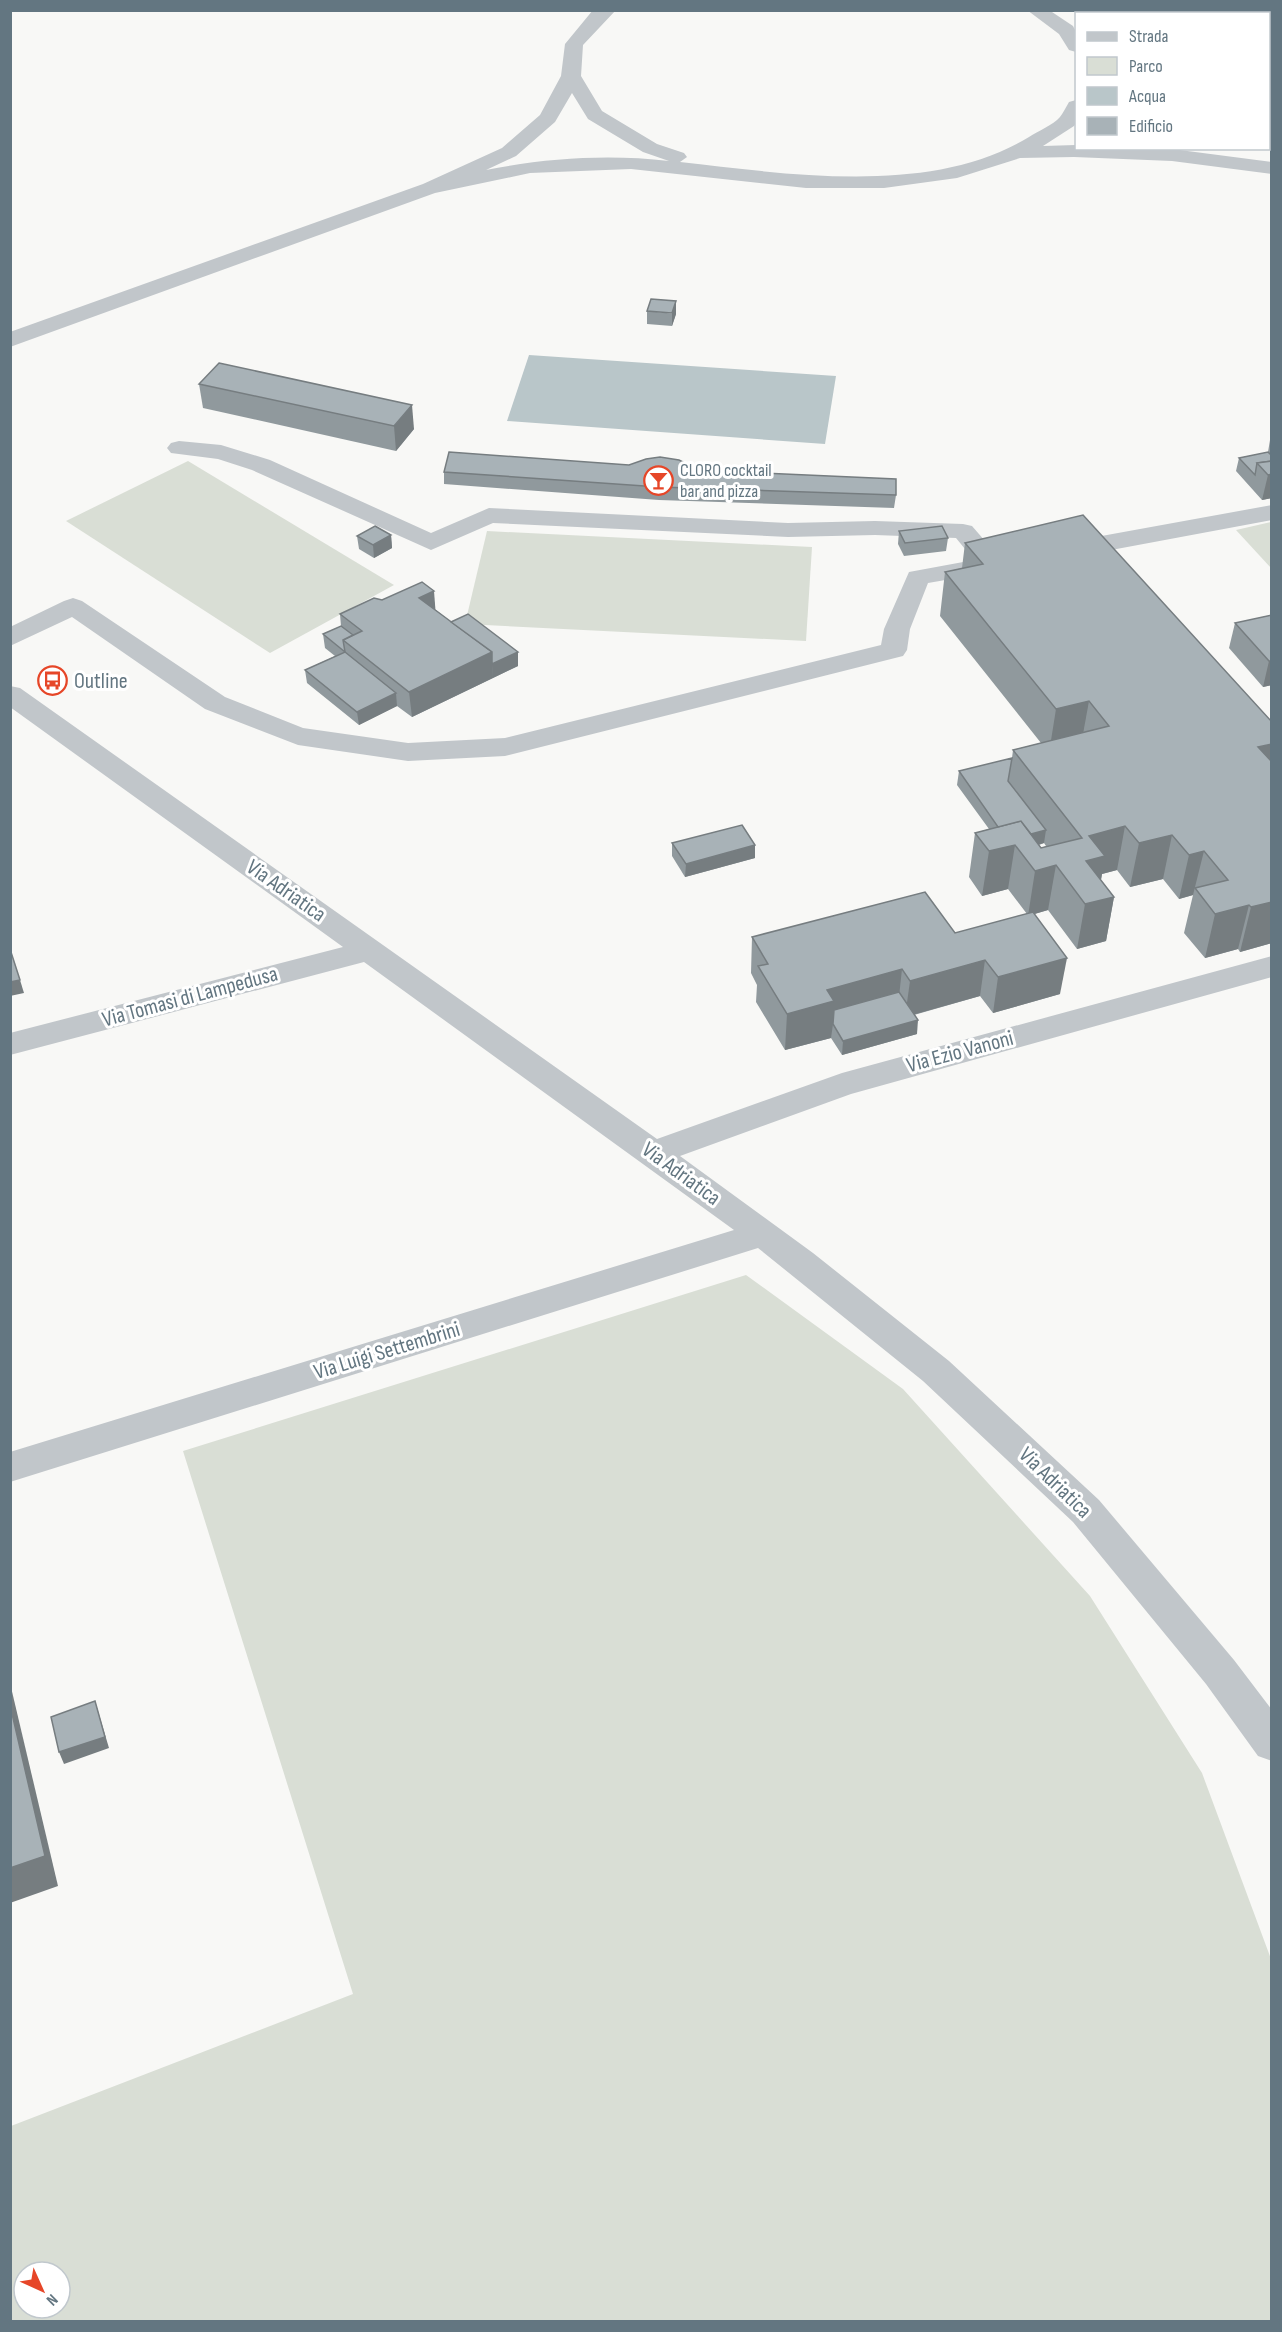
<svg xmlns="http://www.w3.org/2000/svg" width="1282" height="2332" font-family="'Sofia Sans Condensed',sans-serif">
<rect width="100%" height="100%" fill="#f8f8f6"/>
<g fill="#d9ded5" fill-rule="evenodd">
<polygon points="188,461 394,585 270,653 66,521"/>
<polygon points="1271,522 1272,522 1271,568 1236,530"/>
<polygon points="487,531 812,547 806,641 465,624"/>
<path d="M746 1275 903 1389 1090 1596 1202 1773 1271 1959V2321H11V2126L353 1994 183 1451ZM24 2272H60V2308H24Z"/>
</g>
<polygon fill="#b9c6c9" points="529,355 836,376 825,444 507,421"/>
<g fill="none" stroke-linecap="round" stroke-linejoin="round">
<g fill="#c1c6ca" fill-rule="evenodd">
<path d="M593 10H616L583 45 581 76 602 111 657 144 684 153 687 157 680 162C789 174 931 197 1029 137 1038 131 1053 125 1060 117 1063 113 1066 107 1069 102L1076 100V123L1074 126 1043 146 1076 145V148L1172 149 1272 162V174L1172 161 1074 157 1020 158 957 178 884 188H806L631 169 530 173 435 193 10 347V332L423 184 502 148 540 115 561 76 565 44ZM572 93 588 119 643 152 669 161C608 154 546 158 486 170L516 156 555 122Z"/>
<polygon points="1027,10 1049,10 1073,26 1076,32 1076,52 1069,50 1059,34"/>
<polygon points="179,441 221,445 270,460 431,533 489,508 788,523 875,521 963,524 972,526 1005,564 1001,569 992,572 928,583 910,629 907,650 903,656 505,756 408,761 298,745 205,709 72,617 10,646 10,627 64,601 73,598 82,601 225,697 303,728 408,743 505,738 881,645 884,629 909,572 974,560 956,538 875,535 788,537 493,523 431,550 252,470 218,459 171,453 167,448 171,443"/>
<polygon points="1272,505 1272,520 1063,559 1054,556 1050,551 1054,546 1063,543"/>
<polygon points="10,686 20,688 657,1139 842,1073 1272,956 1272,977 851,1094 680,1156 813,1253 949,1361 1099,1500 1234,1660 1272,1710 1272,1761 1258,1756 1206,1684 1073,1522 923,1381 758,1248 10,1482 10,1452 734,1230 364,962 10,1055 10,1033 343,947 10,707"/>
</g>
</g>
<g fill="#90999d" fill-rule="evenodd">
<polygon points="647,311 676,314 672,326 647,324"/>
<polygon points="199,384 414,429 396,451 203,408"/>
<polygon points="1270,440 1272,440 1272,498 1262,500 1236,471 1239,458 1268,452"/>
<polygon points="629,465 699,470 896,495 894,508 659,500 444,484 444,472"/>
<polygon points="899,531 948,538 946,551 904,556 898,544"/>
<polygon points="391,535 392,548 374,558 359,549 357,536"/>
<path d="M965 543 1272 722V943L1240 952 1238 949 1205 958 1184 933 1193 895 1179 899 1163 879 1130 887 1117 870 1102 874 1101 880 1114 897 1106 941 1077 949 1048 910 1034 914 1060 994 993 1013 980 996 914 1015 917 1034 842 1055 831 1038 785 1050 756 1002 757 985 751 973 752 937 955 933 1027 914 1008 889 982 896 969 877 975 833 989 829 957 785 959 771 1012 758 1013 750 1041 743 940 616 945 572 962 568ZM1044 843 1046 846 1041 848 1039 845Z"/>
<polygon points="436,610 451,622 518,652 518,666 412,717 397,706 359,725 307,683 305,670 335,656 325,648 323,634 341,626 340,614"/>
<polygon points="1272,615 1272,685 1263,687 1229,648 1235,623"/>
<polygon points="672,843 755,858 685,877 672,856"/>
</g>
<g fill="#767d80">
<polygon points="676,301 676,314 672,326 672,313"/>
<polygon points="412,405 414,429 396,451 394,426"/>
<polygon points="1272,472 1272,498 1262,500 1268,475"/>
<polygon points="391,535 392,548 374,558 373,545"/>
<polygon points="434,591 436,617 419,598"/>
<polygon points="492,652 493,678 412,717 409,692"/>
<polygon points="518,652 518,666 493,678 492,664"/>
<polygon points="1269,661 1272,661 1272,685 1263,687"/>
<polygon points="396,693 397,706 359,725 357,712"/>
<polygon points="1089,701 1081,745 1049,753 1056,709"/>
<polygon points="1272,744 1272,785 1258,747"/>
<polygon points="1125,826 1117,870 1102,874 1097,901 1081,880 1089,836"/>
<polygon points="1046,830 1044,843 1019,850 1015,845 1008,889 982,896 989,851 1008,840"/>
<polygon points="1172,835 1163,879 1130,887 1139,843"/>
<polygon points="755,845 755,858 685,877 686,864"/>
<polygon points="1204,851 1193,895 1179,899 1189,855"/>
<polygon points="1056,865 1048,910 1028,916 1035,871"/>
<polygon points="1114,897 1106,941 1077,949 1085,904"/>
<polygon points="1272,902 1272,943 1240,952 1251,907"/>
<polygon points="1249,905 1238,949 1205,958 1215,914"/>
<polygon points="1067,958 1060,994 993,1013 998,977"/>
<polygon points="985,960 980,996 905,1017 910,981"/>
<polygon points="902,969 898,1006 833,1024 831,1038 785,1050 787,1014 827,990"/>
<polygon points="20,980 24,993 10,996 10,982"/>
<polygon points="918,1020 917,1034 842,1055 843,1041"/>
<polygon points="10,1683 58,1886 10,1903"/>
<polygon points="95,1701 109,1748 64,1764 59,1752"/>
</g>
<g fill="#a8b2b7" stroke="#767d80" stroke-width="1.5">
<polygon points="651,299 676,301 672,313 647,311"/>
<polygon points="219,363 412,405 394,426 199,384"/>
<polygon points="449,452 629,465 646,459 660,457 679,460 699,470 896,479 896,495 659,487 444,472"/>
<polygon points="1268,452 1272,456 1272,461 1257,463 1255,475 1239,458"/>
<polygon points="1272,461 1272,474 1268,475 1257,463"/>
<polygon points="1083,515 1272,722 1272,744 1258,747 1272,762 1272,902 1251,907 1249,905 1215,914 1195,888 1228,880 1204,851 1189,855 1172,835 1139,843 1125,826 1089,836 1105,856 1086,861 1114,897 1085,904 1056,865 1035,871 1015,845 989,851 975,833 1021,821 1041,848 1082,838 1013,750 1109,726 1089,701 1056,709 945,572 983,564 965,543"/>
<polygon points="375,526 391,535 373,545 357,536"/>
<polygon points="942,526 948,538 905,543 899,531"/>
<polygon points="422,582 434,591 419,598 492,652 409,692 343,640 362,631 340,614 374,598 382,600"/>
<polygon points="468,614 518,652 492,664 492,652 451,622"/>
<polygon points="1272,615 1272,661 1269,661 1235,623"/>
<polygon points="341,626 353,635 343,640 345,652 323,634"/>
<polygon points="345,652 396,693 357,712 305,670"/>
<polygon points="1012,758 1008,781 1046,830 1031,834 1021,821 998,827 959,771"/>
<polygon points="742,825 755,845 686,864 672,843"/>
<polygon points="925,892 955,933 1033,912 1067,958 998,977 985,960 910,981 902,969 827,990 834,1001 787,1014 758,966 768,964 752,937"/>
<polygon points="10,949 20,980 10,982"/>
<polygon points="899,992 918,1020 843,1041 833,1024 834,1010"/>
<polygon points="95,1701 105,1737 59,1752 51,1717"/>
<polygon points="10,1705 45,1856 10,1868"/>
</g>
<defs>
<symbol id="bar-ring" viewBox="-11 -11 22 22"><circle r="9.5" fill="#fff" stroke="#e64628" stroke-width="1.5"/><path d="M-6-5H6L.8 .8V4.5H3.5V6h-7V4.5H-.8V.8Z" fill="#e64628"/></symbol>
<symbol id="bus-ring" viewBox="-11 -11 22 22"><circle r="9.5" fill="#fff" stroke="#e64628" stroke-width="1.5"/><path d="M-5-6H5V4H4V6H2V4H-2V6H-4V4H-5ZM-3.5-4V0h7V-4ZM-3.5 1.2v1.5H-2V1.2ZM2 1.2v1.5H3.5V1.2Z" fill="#e64628"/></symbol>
</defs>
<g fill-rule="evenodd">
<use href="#bar-ring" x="642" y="464" width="33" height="33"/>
<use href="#bus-ring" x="36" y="664" width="33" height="33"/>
</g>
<g text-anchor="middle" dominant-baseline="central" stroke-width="6" stroke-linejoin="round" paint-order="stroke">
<g font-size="18" fill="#637681" stroke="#fff" text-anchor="start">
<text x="680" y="470">CLORO cocktail<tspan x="680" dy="21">bar and pizza</tspan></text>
</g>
<g font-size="22" fill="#637681" stroke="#fff" text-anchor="start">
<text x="74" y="681">Outline</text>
</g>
<g font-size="22" fill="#637681" stroke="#fff">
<text transform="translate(286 891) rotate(35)">Via Adriatica</text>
<text transform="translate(190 997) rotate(-15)">Via Tomasi di Lampedusa</text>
<text transform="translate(960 1052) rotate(-15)">Via Ezio Vanoni</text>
<text transform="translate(681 1174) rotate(36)">Via Adriatica</text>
<text transform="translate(387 1351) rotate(-17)">Via Luigi Settembrini</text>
<text transform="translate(1055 1483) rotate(44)">Via Adriatica</text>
</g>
</g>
<rect width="1282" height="2332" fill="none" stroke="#637681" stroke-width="24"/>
<rect x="1075" y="12" width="195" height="138" fill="#ffffff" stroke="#c1c8cd" stroke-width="1.5"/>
<rect x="1087" y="32" width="30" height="9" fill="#c1c6ca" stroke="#c1c8cd" stroke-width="1.5"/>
<text x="1129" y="42" font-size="18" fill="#637681">Strada</text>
<rect x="1087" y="57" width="30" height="18" fill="#d9ded5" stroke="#c1c8cd" stroke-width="1.5"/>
<text x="1129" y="72" font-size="18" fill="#637681">Parco</text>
<rect x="1087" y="87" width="30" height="18" fill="#b9c6c9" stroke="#c1c8cd" stroke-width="1.5"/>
<text x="1129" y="102" font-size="18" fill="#637681">Acqua</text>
<rect x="1087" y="117" width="30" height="18" fill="#a8b2b7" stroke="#c1c8cd" stroke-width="1.5"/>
<text x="1129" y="132" font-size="18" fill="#637681">Edificio</text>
<g transform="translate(42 2290) rotate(135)"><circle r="28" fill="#ffffff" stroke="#c1c8cd" stroke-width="1.5"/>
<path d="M0-4.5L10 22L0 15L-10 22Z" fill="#e64628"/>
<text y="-9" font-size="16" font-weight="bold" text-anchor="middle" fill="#637681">N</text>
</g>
</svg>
